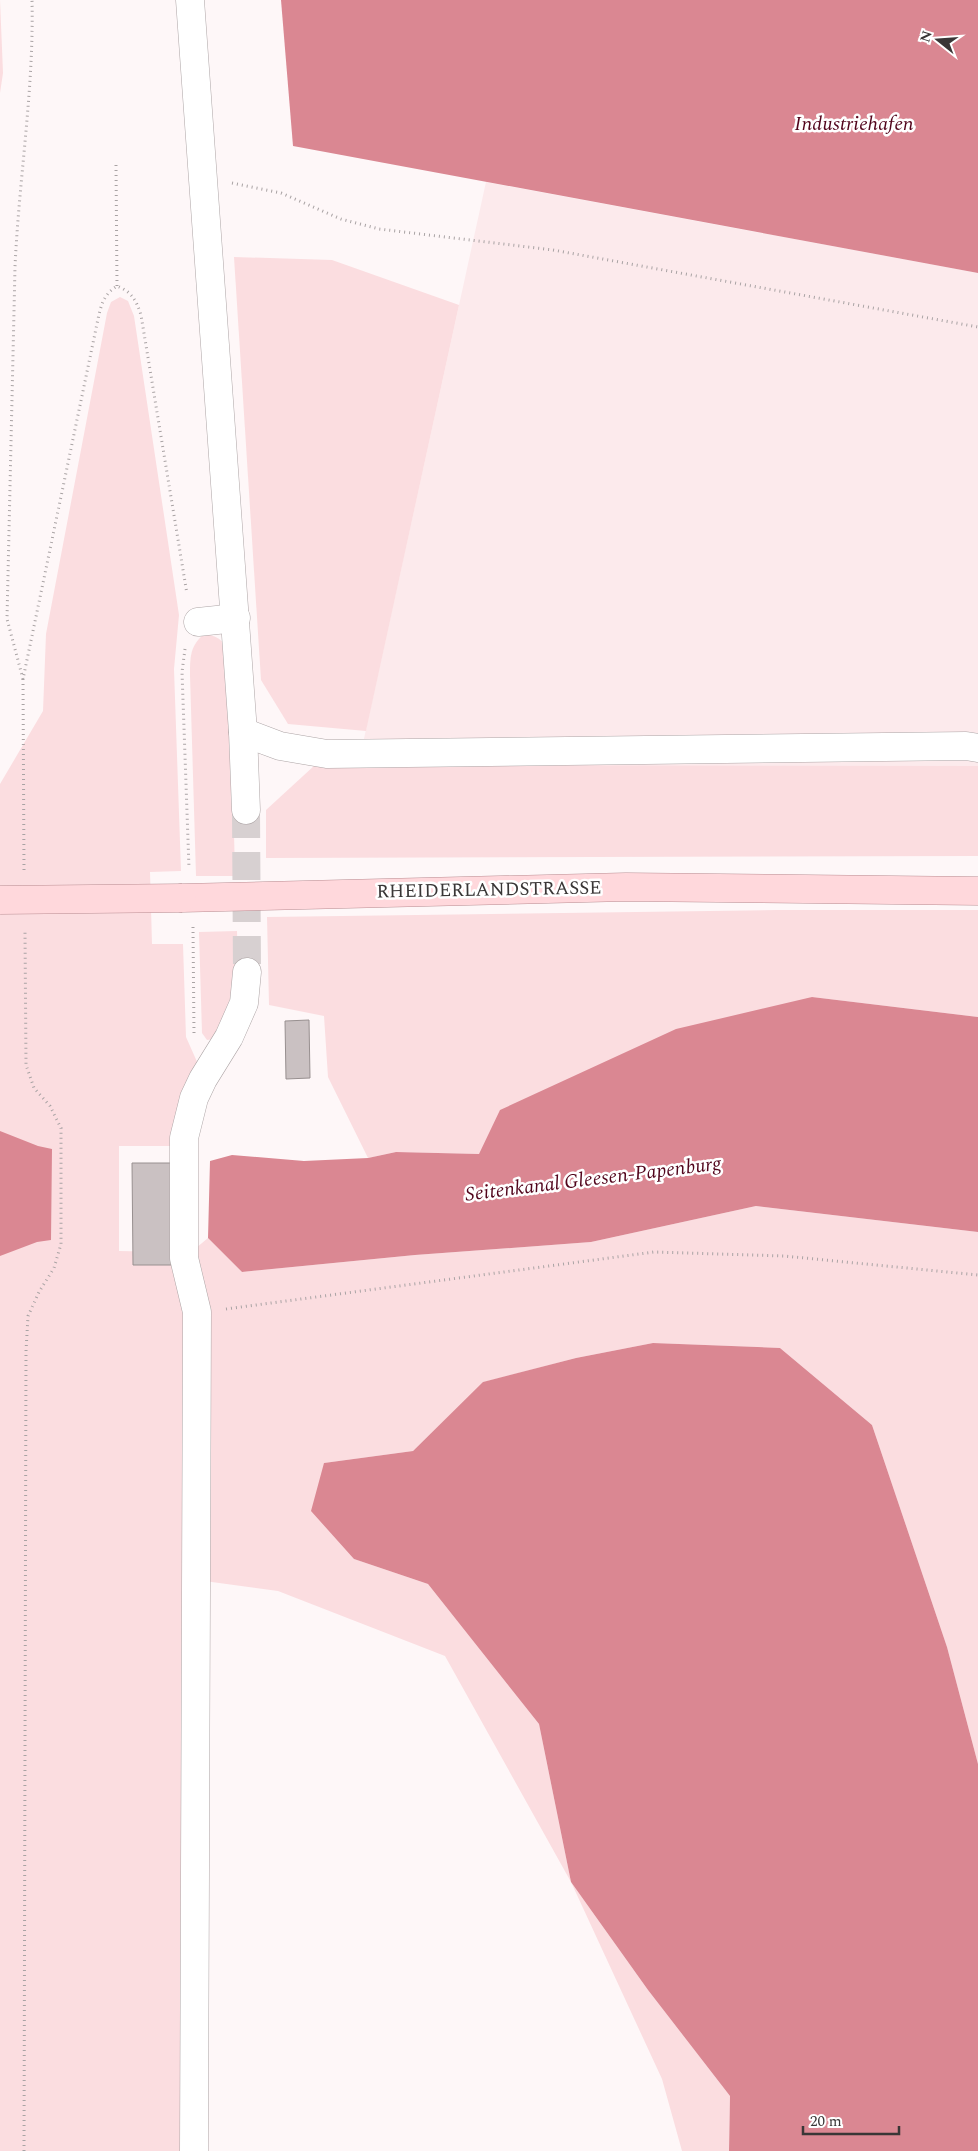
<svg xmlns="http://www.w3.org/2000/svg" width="978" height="2151" font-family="Spectral,serif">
<rect width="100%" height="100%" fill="#fef7f8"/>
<polygon fill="#fceaec" points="486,182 978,273 978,766 358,766"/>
<g fill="#fbdde0">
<polygon points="0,0 3,73 0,93"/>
<polygon points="234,257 332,260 459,305 366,731 288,724 261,680"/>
<polygon points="120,297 128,301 134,316 179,615 174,669 181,871 150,872 152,944 183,944 186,1037 198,1064 171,1133 170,1146 119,1146 119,1251 169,1252 184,1258 208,1238 242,1272 415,1255 591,1242 756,1206 978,1232 978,1764 947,1647 872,1425 780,1348 653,1343 576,1358 484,1382 413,1451 324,1463 354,1559 428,1584 539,1724 571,1882 648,1990 730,2096 729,2151 682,2151 662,2079 571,1882 445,1656 278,1591 197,1580 194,2151 0,2151 0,784 43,711 46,634 107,313 111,302"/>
<path d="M204 634C221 636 225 643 230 658L235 876H196L190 675C190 657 190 646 204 634Z"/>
<polygon points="315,765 978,766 978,856 266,858 266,810"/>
<polygon points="777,910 978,910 978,1017 812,997 479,1154 396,1152 368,1158 328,1077 324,1016 269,1005 267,917"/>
<polygon points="237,931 239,1002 215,1039 207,1040 202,1033 199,932"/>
</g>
<g fill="#da8792">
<polygon points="281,0 978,0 978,273 293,146"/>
<polygon points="812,997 978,1017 978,1232 756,1206 591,1242 415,1255 242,1272 208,1238 210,1161 232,1155 304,1161 368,1158 396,1152 479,1154 500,1110 676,1029"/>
<polygon points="0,1131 38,1146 52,1149 51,1240 37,1242 0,1256"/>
<polygon points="653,1343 780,1348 872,1425 947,1647 978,1764 978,2151 729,2151 730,2096 648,1990 571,1882 539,1724 428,1584 354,1559 311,1511 324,1463 413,1451 483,1382 576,1358"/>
</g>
<g fill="#cac1c2" stroke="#989090">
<polygon points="309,1020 310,1078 286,1079 285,1021"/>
<polygon points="132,1163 180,1163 180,1265 133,1265"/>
</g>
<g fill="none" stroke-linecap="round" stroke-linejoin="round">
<polyline stroke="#d7d0d1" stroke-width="28" stroke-dasharray="28 14" stroke-linecap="butt" points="246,810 247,972"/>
<defs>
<g id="minor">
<polyline points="190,0 243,732 246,810"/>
<polyline points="198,622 236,618"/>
<polyline points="243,732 280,746 327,754 966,746 978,748"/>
<polyline points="194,2151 197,1312 184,1258 184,1138 194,1098 203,1079 229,1037 244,1003 247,972"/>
</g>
<polyline id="major" points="182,898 626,887 978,891"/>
</defs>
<use href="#minor" stroke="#ada5a6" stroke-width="29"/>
<use href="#major" stroke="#ba8e93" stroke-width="29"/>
<g stroke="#a9a3a4" stroke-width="3" stroke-dasharray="1 4" stroke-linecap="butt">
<polyline points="116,165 117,286"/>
<polyline points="232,183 281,193 341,219 379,229 553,250 978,327"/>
<polyline points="185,649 182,672 189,868"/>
<path d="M23 679 7 619 15 267C19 178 34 90 32 0"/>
<path d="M24 870 23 679 98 319C101 305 104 294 117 286 132 292 136 300 141 315L187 594"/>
<polyline points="193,927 194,1034"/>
<polyline points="226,1309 654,1252 784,1256 978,1275"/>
<polyline points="24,2151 26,1351 28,1316 39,1292 54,1268 61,1244 61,1128 50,1106 34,1088 26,1065 25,931"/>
</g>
<use href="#minor" stroke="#fff" stroke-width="28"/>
<use href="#major" stroke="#ffd8dc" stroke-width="28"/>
<defs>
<polyline id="major-bridge" points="0,900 182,898"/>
</defs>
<use href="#major-bridge" stroke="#ba8e93" stroke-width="29" stroke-linecap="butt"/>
<use href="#major-bridge" stroke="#ffd8dc" stroke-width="28"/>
</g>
<g text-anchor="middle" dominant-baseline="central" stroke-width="5" stroke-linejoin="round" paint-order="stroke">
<g font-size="19" fill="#393636" stroke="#fff">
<text transform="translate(489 890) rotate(-1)">RHEIDERLANDSTRASSE</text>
</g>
<g font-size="20" font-style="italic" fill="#51041b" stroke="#fff">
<text x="854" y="124">Industriehafen</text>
<text transform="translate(593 1179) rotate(-7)">Seitenkanal Gleesen-Papenburg</text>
</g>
</g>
<g transform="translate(938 40) rotate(287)" stroke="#ffffff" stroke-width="4" paint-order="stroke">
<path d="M0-4L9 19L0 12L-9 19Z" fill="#393636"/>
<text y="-8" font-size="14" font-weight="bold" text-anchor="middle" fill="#393636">N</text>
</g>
<path d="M803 2126v8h96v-8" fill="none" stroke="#393636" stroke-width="2.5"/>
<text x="810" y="2126" font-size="15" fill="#393636" stroke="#ffffff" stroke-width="4" paint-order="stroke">20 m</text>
</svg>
